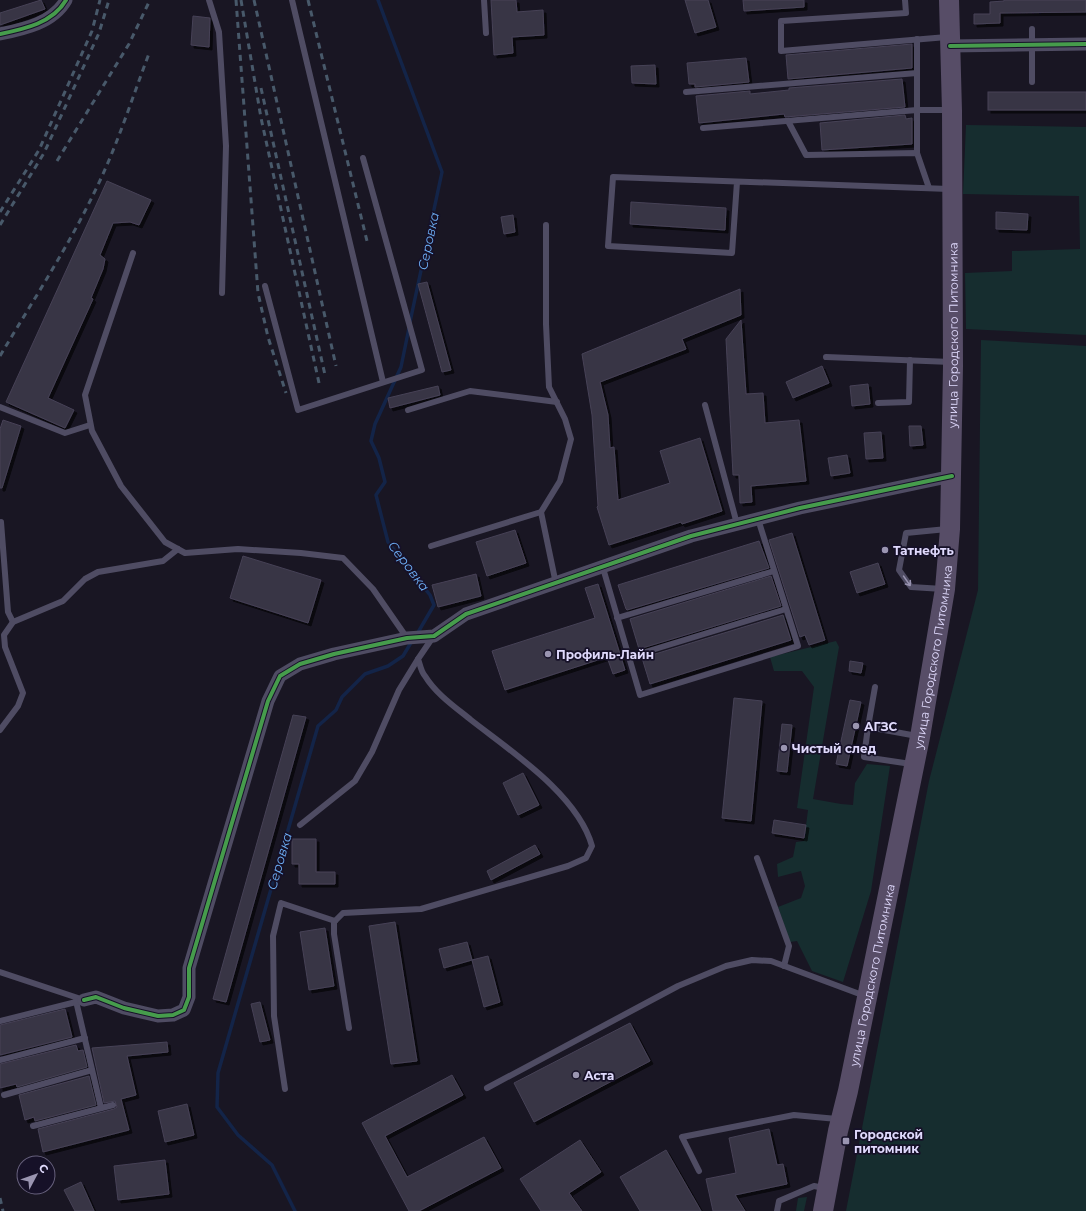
<svg xmlns="http://www.w3.org/2000/svg" width="1086" height="1211" font-family="Montserrat,sans-serif">
<defs>
<filter id="shadow"><feDropShadow dx="3" dy="3" stdDeviation="0" flood-color="#0009"/></filter>
</defs>
<rect width="100%" height="100%" fill="#191623"/>
<g fill="#162d2f">
<polygon points="966,125 1086,127 1086,335 966,329 965,273 1012,271 1012,251 1080,249 1079,196 963,194"/>
<polygon points="981,340 1086,346 1086,1211 846,1211 929,781 978,590"/>
<polygon points="836,641 839,647 813,799 841,804 853,805 855,783 867,764 890,766 871,891 843,982 812,971 797,941 790,942 778,907 801,898 805,886 801,871 778,877 777,864 793,857 796,842 804,841 808,810 797,808 814,687 802,671 774,671 770,657"/>
<polygon points="807,1197 804,1211 796,1211 798,1198"/>
</g>
<g fill="none" stroke-linecap="round" stroke-linejoin="round">
<g stroke="#132448" stroke-width="3.5">
<polyline points="378,0 442,172 410,322"/>
<polyline points="409,328 401,367 375,424 371,441 379,458 385,482 376,495 388,542 430,595 434,605 417,634"/>
<polyline points="295,1211 272,1165 238,1135 217,1107 218,1073 318,726 336,710 342,697 365,674 388,666 403,656 412,641"/>
</g>
</g>
<g fill="#393444" stroke="#464256" filter="url(#shadow)">
<polygon points="41,0 45,9 0,25 0,13"/>
<polygon points="491,0 516,0 517,12 543,10 544,35 512,37 513,53 494,55"/>
<polygon points="685,0 708,0 716,27 695,33"/>
<polygon points="743,0 804,0 804,7 744,11"/>
<polygon points="1004,0 1086,0 1086,12 1000,13 1000,23 974,24 974,14 990,14 990,2 1004,1"/>
<polygon points="193,16 210,18 209,47 191,45"/>
<polygon points="912,44 912,68 788,79 786,55"/>
<polygon points="746,58 749,82 695,87 695,84 689,84 687,63"/>
<polygon points="655,65 656,84 632,83 631,66"/>
<polygon points="902,79 905,107 785,117 784,114 699,123 696,96 750,91 750,94 789,90 789,88"/>
<rect x="988" y="92" width="98" height="18"/>
<polygon points="905,115 906,119 912,118 912,144 822,150 820,123"/>
<polygon points="107,181 151,200 139,225 130,222 113,223 100,255 105,259 103,269 91,298 93,299 48,398 74,410 65,428 6,402"/>
<polygon points="631,202 726,208 725,230 630,224"/>
<polygon points="996,212 1028,214 1027,230 996,229"/>
<polygon points="513,215 515,232 504,234 501,217"/>
<polygon points="427,282 451,370 442,372 418,284"/>
<polygon points="740,289 741,315 682,339 686,349 600,382 608,415 610,448 614,447 618,500 670,483 660,451 700,438 722,511 682,524 681,522 609,545 597,507 598,506 592,415 582,354"/>
<polygon points="741,320 746,394 763,393 765,423 799,420 806,481 751,486 752,502 740,503 739,475 733,475 726,339"/>
<polygon points="822,366 829,383 793,398 786,382"/>
<polygon points="868,384 870,404 852,406 850,386"/>
<polygon points="438,386 440,395 390,408 388,398"/>
<polygon points="3,420 21,426 2,488 0,488 0,429"/>
<polygon points="909,426 921,426 923,445 910,446"/>
<polygon points="881,432 883,458 866,459 864,433"/>
<polygon points="847,455 850,473 831,476 828,458"/>
<polygon points="515,530 526,563 487,576 476,542"/>
<polygon points="792,533 825,640 809,645 805,635 800,637 769,540"/>
<polygon points="759,541 769,568 627,610 626,609 618,585"/>
<polygon points="243,556 321,580 308,623 230,598"/>
<polygon points="878,563 885,584 857,593 850,572"/>
<polygon points="476,574 481,596 438,607 432,585"/>
<polygon points="771,576 781,606 639,649 630,619"/>
<polygon points="598,584 625,670 613,674 607,657 505,690 492,651 595,618 585,588"/>
<polygon points="783,615 791,640 650,684 642,658"/>
<polygon points="850,661 863,663 861,673 849,671"/>
<polygon points="734,698 762,701 751,821 722,818"/>
<polygon points="850,700 861,702 847,766 836,764"/>
<polygon points="293,715 306,717 226,1002 213,999"/>
<polygon points="782,724 792,725 787,772 777,771"/>
<polygon points="523,773 539,805 518,815 503,783"/>
<polygon points="774,820 806,825 804,838 772,833"/>
<polygon points="292,839 316,839 316,872 335,872 335,884 299,884 299,864 292,864"/>
<polygon points="535,845 540,854 491,880 487,871"/>
<polygon points="395,922 417,1061 391,1064 369,926"/>
<polygon points="325,928 334,986 309,990 300,932"/>
<polygon points="467,942 472,960 444,968 439,949"/>
<polygon points="488,956 500,1002 484,1007 472,960"/>
<polygon points="260,1002 270,1040 260,1042 251,1004"/>
<polygon points="65,1009 72,1037 0,1055 0,1025"/>
<polygon points="630,1023 650,1061 534,1122 514,1083"/>
<polygon points="167,1042 168,1052 127,1056 136,1095 121,1099 129,1130 43,1152 38,1129 114,1109 117,1107 115,1101 104,1103 92,1048"/>
<polygon points="76,1045 78,1051 83,1050 87,1067 17,1087 16,1084 0,1088 0,1064"/>
<polygon points="452,1075 463,1095 385,1136 407,1177 484,1137 501,1168 419,1211 409,1211 362,1123"/>
<polygon points="89,1076 96,1105 35,1121 34,1117 25,1120 19,1095"/>
<polygon points="187,1104 194,1135 165,1142 158,1111"/>
<polygon points="769,1129 777,1165 783,1164 787,1184 735,1195 745,1211 713,1211 706,1179 736,1173 729,1138"/>
<polygon points="580,1140 601,1172 569,1193 582,1211 541,1211 520,1179"/>
<polygon points="666,1150 701,1211 640,1211 620,1177"/>
<polygon points="165,1160 169,1194 118,1200 114,1166"/>
<polygon points="81,1182 94,1211 75,1211 64,1190"/>
</g>
<g fill="none" stroke-linecap="round" stroke-linejoin="round">
<g stroke="#4f4c63" stroke-width="6">
<polyline points="209,0 219,32 226,146 222,293"/>
<polyline points="292,0 383,382"/>
<polyline points="484,0 486,33"/>
<polyline points="905,0 906,13 781,21 781,51 947,37"/>
<polyline points="1032,29 1032,82"/>
<polyline points="686,92 917,73"/>
<polyline points="788,121 806,155 917,153 929,188"/>
<polyline points="703,128 917,110 949,110"/>
<polyline points="917,153 917,39"/>
<polyline points="737,182 732,253 608,246 613,177 949,189"/>
<polyline points="133,253 85,395 92,431 121,486 165,542 185,553 238,549 301,553 343,558 373,589 407,638"/>
<polyline points="265,286 298,410 422,370 363,158"/>
<polyline points="826,357 951,362"/>
<polyline points="878,403 909,402 910,360"/>
<polyline points="705,405 737,524"/>
<polyline points="0,407 65,433 90,425"/>
<polyline points="408,410 470,391 557,402"/>
<polyline points="541,512 556,584"/>
<polyline points="1,522 8,612 13,622"/>
<polyline points="431,546 541,512 560,481 571,439 565,419 549,387 546,324 546,225"/>
<polyline points="603,568 640,695 798,646 758,519"/>
<polyline points="943,589 911,587 899,570 906,533 947,529"/>
<polyline points="617,618 774,571"/>
<polyline points="629,657 786,609"/>
<polyline points="868,727 875,687"/>
<polyline points="0,730 18,706 23,693 5,647 4,635 13,622 63,601 85,579 98,572 163,561 178,549"/>
<polyline points="911,764 864,757 868,727 917,736"/>
<polyline points="300,825 355,781 372,752 399,690 418,659"/>
<polyline points="757,858 789,946 784,966"/>
<polyline points="0,972 84,1000"/>
<polyline points="76,1001 101,1108"/>
<polyline points="0,1021 80,1001"/>
<path d="M349 1028 334 934V922L343 913 421 909 568 866 586 858 592 846C578 795 512 752 471 720 455 707 436 694 425 676 421 672 420 664 418 659L433 637"/>
<polyline points="0,1060 85,1038"/>
<polyline points="487,1088 678,986 726,966 752,960 771,961 865,996"/>
<polyline points="285,1089 274,1016 273,936 281,903 335,921"/>
<polyline points="4,1095 92,1070"/>
<polyline points="33,1126 113,1105"/>
<polyline points="699,1171 682,1137 794,1115 837,1119"/>
<polyline points="777,1211 779,1201 814,1186 824,1188"/>
</g>
<g stroke="#4f4c63" stroke-width="13">
<path d="M0 34C24 29 53 23 66 0"/>
<polyline points="950,46 1086,44"/>
<polyline points="84,1000 96,997 124,1008 158,1016 173,1015 184,1010 189,997 189,968 268,701 280,676 300,664 334,654 407,638 434,636 466,614 691,536 800,508 952,476"/>
</g>
<path stroke="#574d67" stroke-width="20" id="s1" d="M823 1211 838 1131 848 1091 920 737 945 589 950 529 953 366 952 111 949 0"/>
<g stroke="#48596a" stroke-width="3" stroke-dasharray="6 5" stroke-linecap="butt">
<polyline points="236,0 258,293 268,337 286,393"/>
<polyline points="241,0 261,118 319,383"/>
<polyline points="254,0 336,366"/>
<polyline points="308,0 367,241"/>
<polyline points="261,88 325,375"/>
<polyline points="57,161 129,44 150,0"/>
<polyline points="0,212 39,150 92,31 100,0"/>
<polyline points="0,225 44,153 99,33 109,0"/>
<path d="M0 356C32 302 67 249 94 193 117 147 132 98 150 51"/>
<polyline points="0,1198 3,1211"/>
</g>
<defs>
<g id="cycleway">
<path d="M0 34C24 29 53 23 66 0"/>
<polyline points="950,46 1086,44"/>
<polyline points="84,1000 96,997 124,1008 158,1016 173,1015 184,1010 189,997 189,968 268,701 280,676 300,664 334,654 407,638 434,636 466,614 691,536 800,508 952,476"/>
</g>
</defs>
<use href="#cycleway" stroke="#161128" stroke-width="6"/>
<use href="#cycleway" stroke="#469c4c" stroke-width="4"/>
</g>
<defs><path id="oneway-shaft" d="M-6 0H5M1.5-3L5.5 0L1.5 3" fill="none" stroke-width="1.6" stroke-linecap="round" stroke-linejoin="round"/></defs>
<use stroke="#9893b0" href="#oneway-shaft" transform="translate(907 581) rotate(55)"/>
<g fill="#9a95b1" stroke="#161128" stroke-width="1.5">
<circle cx="885" cy="550" r="4"/>
<circle cx="548" cy="654" r="4"/>
<circle cx="856" cy="726" r="4"/>
<circle cx="784" cy="748" r="4"/>
<circle cx="576" cy="1075" r="4"/>
<rect x="842" y="1137" width="8" height="8" rx="2"/>
</g>
<g text-anchor="middle" dominant-baseline="central" stroke-width="3.5" stroke-linejoin="round" paint-order="stroke">
<g font-size="12" fill="#e0dafd" stroke="#161128">
<text stroke="none"><textPath href="#s1" startOffset="888">улица Городского Питомника</textPath></text>
<text stroke="none"><textPath href="#s1" startOffset="565">улица Городского Питомника</textPath></text>
<text stroke="none"><textPath href="#s1" startOffset="241">улица Городского Питомника</textPath></text>
</g>
<g font-size="12" font-weight="bold" fill="#e0dafd" stroke="#161128" text-anchor="start">
<text x="893" y="550">Татнефть</text>
<text x="556" y="654">Профиль-Лайн</text>
<text x="864" y="726">АГЗС</text>
<text x="792" y="748">Чистый след</text>
<text x="584" y="1075">Аста</text>
<text x="854" y="1134">Городской<tspan x="854" dy="14">питомник</tspan></text>
</g>
<g font-size="13" font-style="italic" fill="#6eb0f7" stroke="#161128">
<text transform="translate(428 241) rotate(-78)">Серовка</text>
<text transform="translate(409 566) rotate(53)">Серовка</text>
<text transform="translate(279 861) rotate(-74)">Серовка</text>
</g>
</g>
<g transform="translate(36 1175) rotate(49)"><circle r="19" fill="#161128" stroke="#67617d"/>
<path d="M0-3L7 15L0 10L-7 15Z" fill="#9a95b1"/>
<text y="-6" font-size="11" font-weight="bold" text-anchor="middle" fill="#e0dafd">С</text>
</g>
</svg>
